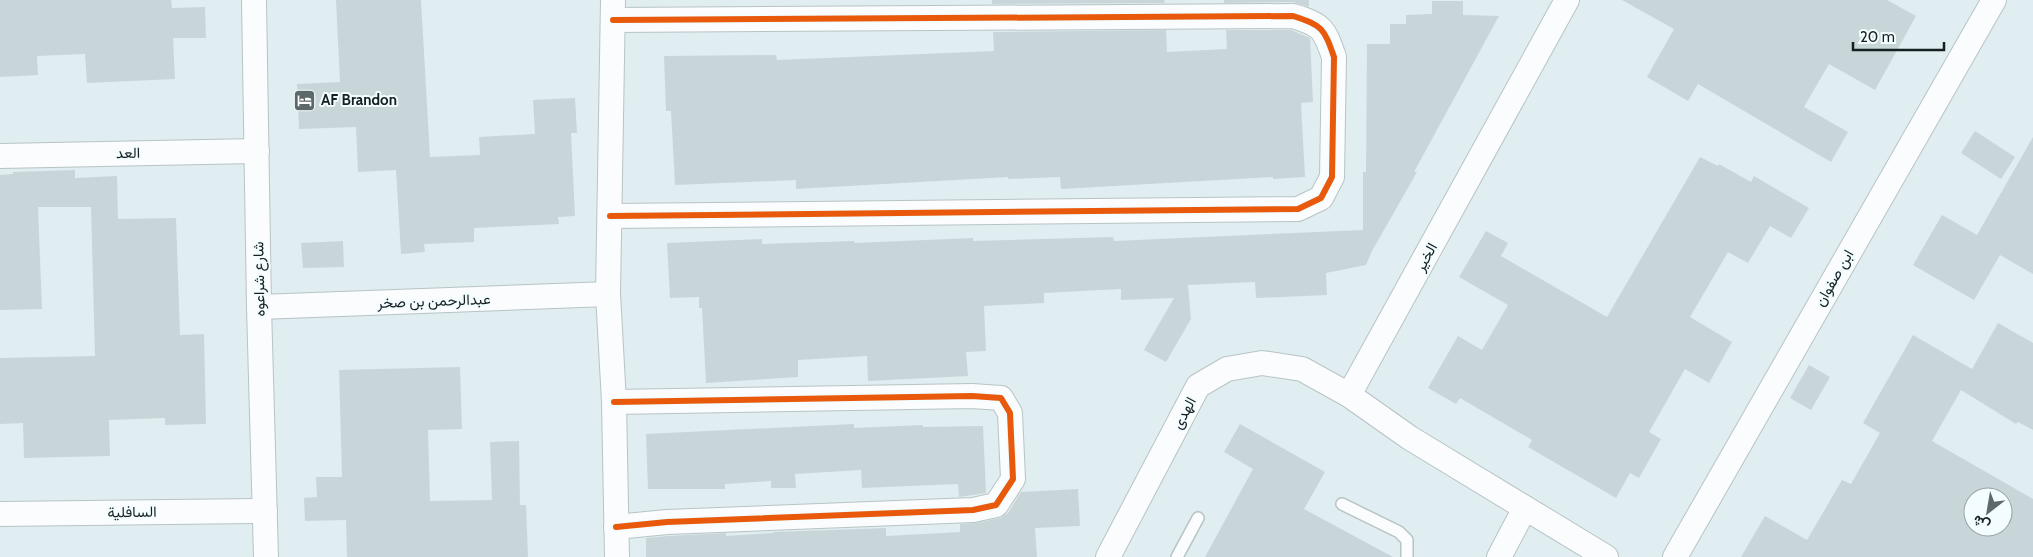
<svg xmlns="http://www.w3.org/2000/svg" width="2033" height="557" font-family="Cabin,Vazirmatn,sans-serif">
<rect width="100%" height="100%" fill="#e0eef1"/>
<g fill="#c9d6d9" fill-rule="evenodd">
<polygon points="0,0 171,0 172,8 205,7 206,38 173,38 175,79 87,83 85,54 37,56 38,75 0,77"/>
<polygon points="336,0 421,0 430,157 480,155 479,137 535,134 533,100 575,98 577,133 571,133 575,216 558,217 559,224 474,228 474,242 424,244 425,252 401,254 396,170 358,172 356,127 299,129 297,84 340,82"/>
<polygon points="992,0 1164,0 1165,3 992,4"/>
<polygon points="1224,0 1309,0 1309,7 1293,2 1224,3"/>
<polygon points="1622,0 1887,0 1916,16 1875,90 1829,64 1804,107 1848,132 1831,162 1698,84 1688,101 1647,77 1674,29"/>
<polygon points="1432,1 1463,1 1463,15 1499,16 1414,172 1417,172 1372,251 1366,265 1326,273 1327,295 1256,298 1255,282 1188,285 1191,319 1166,362 1144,350 1174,298 1121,300 1121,289 1044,293 1044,303 984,306 986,351 966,352 968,376 868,381 867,356 798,360 798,377 706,383 702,308 699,308 699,297 670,298 667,243 762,239 762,244 854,241 855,243 973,238 973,241 1113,237 1114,241 1363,230 1363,172 1366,172 1367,44 1390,44 1390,24 1406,24 1406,15 1432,14"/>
<polygon points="1166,30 1167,52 1227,49 1226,30 1291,30 1310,38 1313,102 1301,103 1305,177 1273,179 1273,177 1061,189 1060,177 1008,179 1008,177 796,189 796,180 675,185 671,111 666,111 664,56 776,55 777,60 994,51 993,32"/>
<polygon points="1975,131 2015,157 2001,179 1961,153"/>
<polygon points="2033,137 2033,274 2000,255 1974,300 1913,265 1942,215 1977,235"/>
<polygon points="1700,157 1718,166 1719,164 1751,182 1754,176 1809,208 1791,238 1770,226 1748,263 1728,252 1690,317 1732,342 1709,383 1685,369 1649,432 1661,439 1639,478 1630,473 1616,498 1528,447 1532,440 1460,398 1456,404 1428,388 1458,336 1482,350 1508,305 1459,277 1486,231 1508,243 1501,256 1607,317"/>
<polygon points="75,170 75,178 117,176 118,219 176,218 180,335 204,334 206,424 165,425 165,418 109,420 110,456 24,458 23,423 0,424 0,358 95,356 91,207 38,207 42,309 0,310 0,175 13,174 13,172"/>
<polygon points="343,241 344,267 303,268 301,243"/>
<path d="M1998 323 2033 343V430L2018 422 2016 424 1961 390 1932 441 2033 499V557H1741L1765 516 1807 540 1842 480 1851 484 1880 433 1863 423 1913 335 1972 369ZM1973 497H2003V527H1973Z"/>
<polygon points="1809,365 1830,377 1811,410 1790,398"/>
<polygon points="460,367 462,429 428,430 430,501 492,500 490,442 519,441 520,505 526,505 528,557 347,557 346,520 305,521 304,498 317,497 316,477 342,477 339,370"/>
<polygon points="854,424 854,428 923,425 923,427 983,426 986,493 959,497 958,484 862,488 861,470 795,474 796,488 771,488 771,481 725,484 725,489 648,489 646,434"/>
<polygon points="1240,424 1325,472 1304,509 1393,557 1205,557 1253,469 1224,452"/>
<polygon points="1078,489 1080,526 1035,528 1037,557 646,557 646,538 668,536 726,533 726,536 773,533 773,532 886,528 886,536 960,532 960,524 976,523 1000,518 1008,513 1021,492"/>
</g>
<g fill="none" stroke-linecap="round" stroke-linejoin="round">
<defs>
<g id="service">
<polyline points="1342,504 1399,532 1407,540 1407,557"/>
<polyline points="1177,557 1198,518"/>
</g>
<g id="minor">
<polyline points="254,0 259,307 266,557"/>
<polyline points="613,0 608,294 614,402 617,557"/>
<polyline points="1567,0 1349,395 1410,438 1606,557"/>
<polyline points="0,156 257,151"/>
<path d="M610 216 1298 209 1321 198 1332 177 1334 57C1324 28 1322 25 1293 16L613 20"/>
<polyline points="259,307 608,294"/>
<polyline points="614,402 972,396 1001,398 1010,413 1013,479 996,505 973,510 667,522 616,527"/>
<polyline points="0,514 265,511"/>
<polyline points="1108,557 1198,386 1227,369 1262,363 1302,369 1349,395"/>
<polyline points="1499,557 1525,508"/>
<polyline points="1675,557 1994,0"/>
</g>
</defs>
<use href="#service" stroke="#b8c3c5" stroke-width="14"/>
<use href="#minor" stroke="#b8c3c5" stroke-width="26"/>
<use href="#service" stroke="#fafcfd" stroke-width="11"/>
<use href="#minor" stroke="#fafcfd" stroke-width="24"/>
<defs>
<g id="cycleway">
<path d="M610 216 1298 209 1321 198 1332 177 1334 57C1324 28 1322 25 1293 16L613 20"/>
<polyline points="614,402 972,396 1001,398 1010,413 1013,479 996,505 973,510 667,522 616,527"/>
</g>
</defs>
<use href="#cycleway" stroke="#f3fdff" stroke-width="9"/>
<use href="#cycleway" stroke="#e8590c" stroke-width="6"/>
</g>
<defs>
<symbol id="hotel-square" viewBox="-11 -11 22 22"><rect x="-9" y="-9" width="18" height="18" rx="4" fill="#5d686a" stroke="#f3fdff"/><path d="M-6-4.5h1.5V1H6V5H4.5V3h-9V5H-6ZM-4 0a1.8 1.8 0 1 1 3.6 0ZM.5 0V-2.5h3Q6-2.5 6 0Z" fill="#fff"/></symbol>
</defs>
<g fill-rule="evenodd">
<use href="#hotel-square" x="292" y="88" width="25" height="25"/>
</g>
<g text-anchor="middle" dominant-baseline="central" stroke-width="4" stroke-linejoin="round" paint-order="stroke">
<g font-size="15" font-weight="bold" fill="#162022" stroke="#f3fdff" text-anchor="start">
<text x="321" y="100">AF Brandon</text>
</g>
<g font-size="15" fill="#162022" stroke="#f3fdff">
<text transform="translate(128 153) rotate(-1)">العد</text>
<text transform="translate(1426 257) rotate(-61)">الخير</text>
<text transform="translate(1834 278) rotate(-60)">ابن صفوان</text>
<text transform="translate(259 279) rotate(-91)">شارع شراعوه</text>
<text transform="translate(434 301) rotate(-2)">عبدالرحمن بن صخر</text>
<text transform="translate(1184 413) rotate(-62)">الهدى</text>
<text transform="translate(132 512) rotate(-1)">السافلية</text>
</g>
</g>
<g transform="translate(1988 512) rotate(211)"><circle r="24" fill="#f3fdff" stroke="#9ba5a7"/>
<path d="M0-4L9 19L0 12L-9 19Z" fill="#5d686a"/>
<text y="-8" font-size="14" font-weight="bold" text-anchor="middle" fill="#162022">ش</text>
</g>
<path d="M1853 42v8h91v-8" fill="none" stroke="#162022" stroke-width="2.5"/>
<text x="1860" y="42" font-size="15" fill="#162022" stroke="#f3fdff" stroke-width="4" paint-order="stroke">20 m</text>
</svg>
